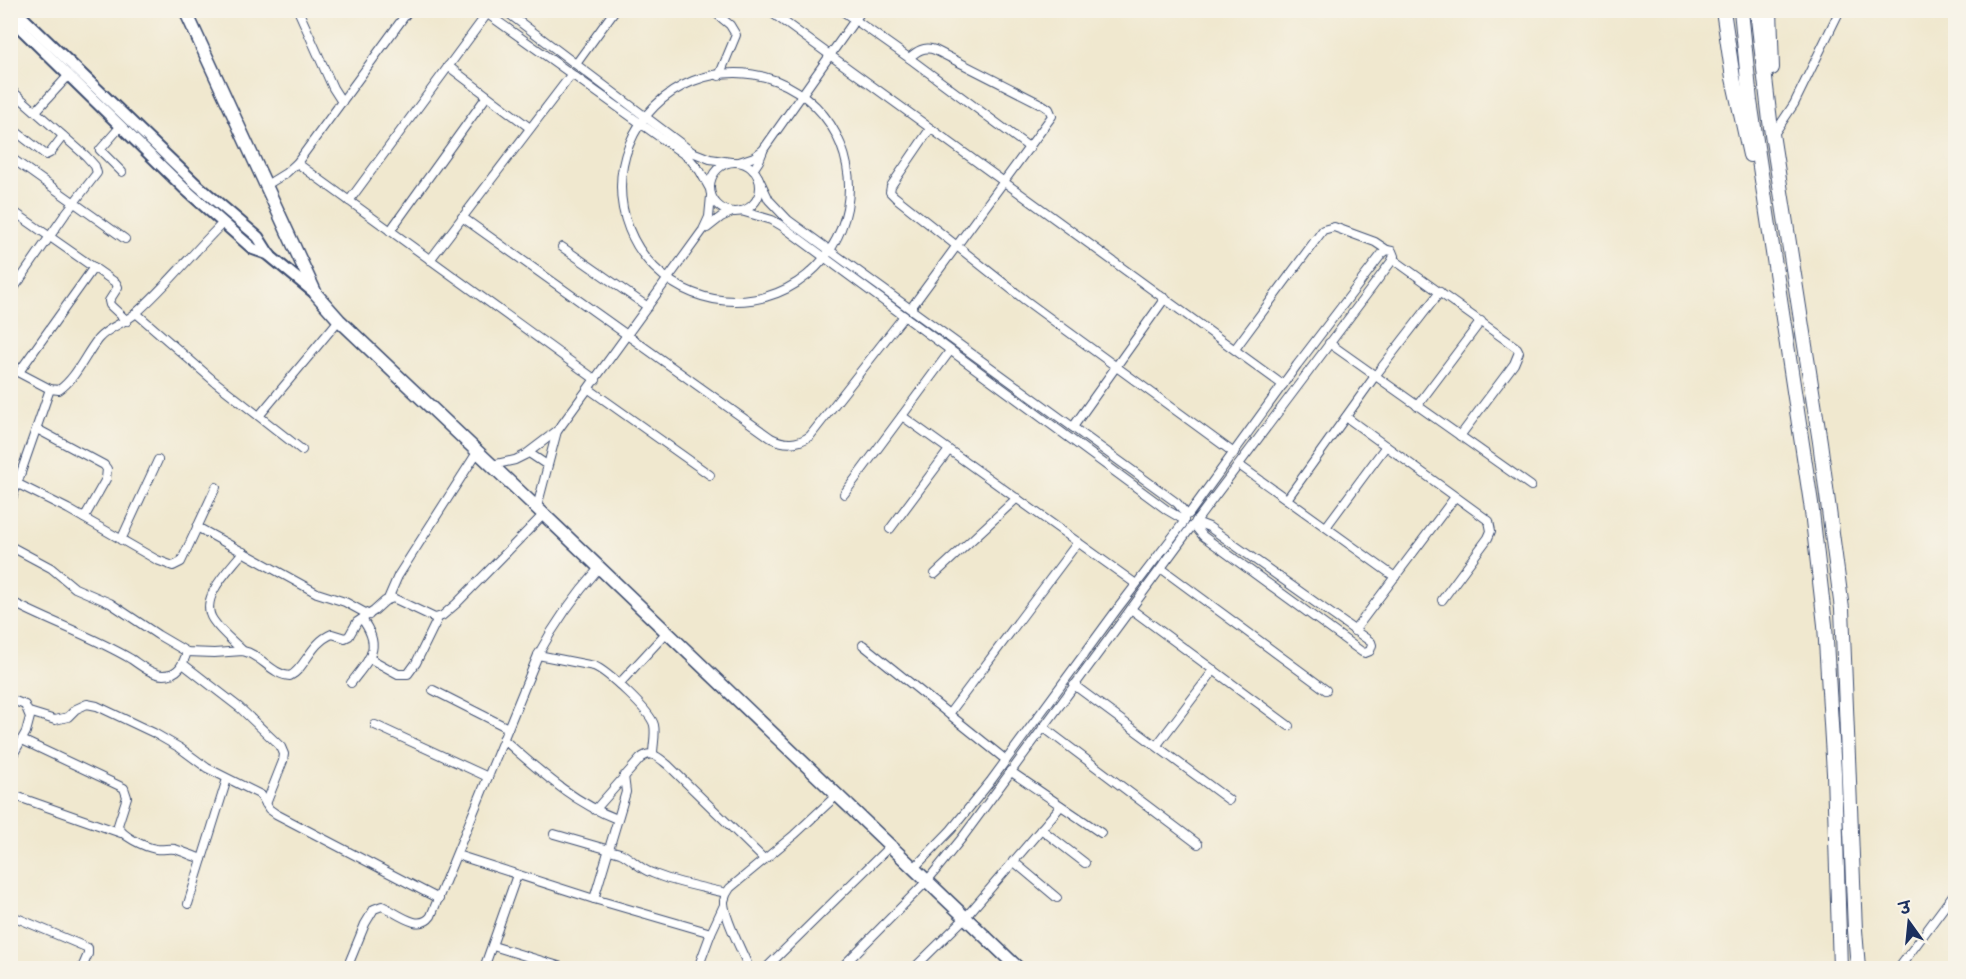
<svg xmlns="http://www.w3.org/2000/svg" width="1966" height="979" font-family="Caveat,'Playpen Sans Deva',sans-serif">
<rect width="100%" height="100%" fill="#f7f3e8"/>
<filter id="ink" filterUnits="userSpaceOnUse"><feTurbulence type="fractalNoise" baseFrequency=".0167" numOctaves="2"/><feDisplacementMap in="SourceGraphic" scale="12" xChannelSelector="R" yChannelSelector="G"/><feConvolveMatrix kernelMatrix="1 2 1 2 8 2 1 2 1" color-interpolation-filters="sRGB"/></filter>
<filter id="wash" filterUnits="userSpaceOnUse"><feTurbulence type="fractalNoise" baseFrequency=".008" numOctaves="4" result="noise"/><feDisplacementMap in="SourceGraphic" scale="24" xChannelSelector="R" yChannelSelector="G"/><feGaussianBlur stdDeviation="1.35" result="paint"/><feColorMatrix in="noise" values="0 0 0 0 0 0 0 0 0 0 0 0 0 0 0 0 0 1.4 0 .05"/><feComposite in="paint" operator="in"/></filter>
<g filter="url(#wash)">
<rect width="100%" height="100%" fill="#f0e8cf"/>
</g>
<g filter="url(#ink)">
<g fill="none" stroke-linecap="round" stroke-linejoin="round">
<defs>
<g id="minor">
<polyline points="298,10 333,88 342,102"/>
<polyline points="482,10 689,158 700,171 710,189"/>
<polyline points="504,10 692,152 710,159 731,162"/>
<polyline points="712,10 730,25 736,35 719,76"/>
<polyline points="768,10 1283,385"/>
<polyline points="841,10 909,58 1030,148"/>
<polyline points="1952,10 1956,12"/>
<path d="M909 58C917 51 924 46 935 50L1043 105 1049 109 1052 116 911 308"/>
<polyline points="576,64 615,10"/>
<polyline points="448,66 530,128"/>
<circle cx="735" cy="187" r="114"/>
<polyline points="10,89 86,156 95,166 97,173 66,213 10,294"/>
<polyline points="36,111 69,75"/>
<polyline points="121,126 100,150 122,172"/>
<polyline points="10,127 46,155 50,153 63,136"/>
<polyline points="930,129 891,186 890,192 895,197 1025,300 1234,453"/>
<polyline points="1776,131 1794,104 1840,10"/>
<polyline points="10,157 125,239"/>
<polyline points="739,162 754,157 763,150 862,10"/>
<circle cx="735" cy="187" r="25"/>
<polyline points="297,163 596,380"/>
<polyline points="753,170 759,161 763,151"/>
<polyline points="758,177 769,200 788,220 1177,503 1187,515"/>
<polyline points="265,186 286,173 297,163 409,10"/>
<polyline points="349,201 487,14"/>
<polyline points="10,209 116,283 118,287 109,301 110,305 127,321"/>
<polyline points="741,211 772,220 782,226 1167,510 1184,520"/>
<path d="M462 217 771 438C785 445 797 445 810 436L904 316"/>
<polyline points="707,228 721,217 732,212"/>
<polyline points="390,231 487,96"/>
<polyline points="562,247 648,307"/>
<polyline points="1393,259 1517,348 1519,352 1514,364 1460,436"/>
<polyline points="430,260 571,75"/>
<polyline points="10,273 20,280"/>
<polyline points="136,313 214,381 302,450"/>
<polyline points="1329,343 1531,486"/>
<polyline points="1235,349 1323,230 1334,227 1375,242 1387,250"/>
<path d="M10 368 50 389 59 390C77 377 85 355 98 339 108 327 125 323 136 313 168 285 193 252 223 223"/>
<polyline points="19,372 94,267"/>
<polyline points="589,389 710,475"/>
<polyline points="1417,406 1481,321"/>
<polyline points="259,416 339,320"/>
<polyline points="902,416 1136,584"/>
<polyline points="1346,417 1489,521 1491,531 1488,538 1442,600"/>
<polyline points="1073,427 1165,298"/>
<polyline points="37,429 104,465 107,469 106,479 84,518"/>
<polyline points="529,453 547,465"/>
<polyline points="492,465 515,460 525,455 558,430 703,230 709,217 711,196"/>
<polyline points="1239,465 1395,577"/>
<polyline points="18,484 68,509 157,560 173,566 181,562 216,487"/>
<polyline points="844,494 950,351"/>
<polyline points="1287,499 1375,376 1440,292"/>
<polyline points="10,504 50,389"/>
<polyline points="537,507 557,431"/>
<polyline points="1189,514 1297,365 1381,255 1387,250 1392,251 1394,256 1391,262 1197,520"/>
<polyline points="1196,522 1209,527 1371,642 1372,645 1370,651 1365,653 1362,652 1203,536 1194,525 1196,521"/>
<polyline points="197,527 317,593 345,602 369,615"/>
<polyline points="1326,527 1386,446"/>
<polyline points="890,529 949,450"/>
<polyline points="121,540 158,460"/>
<path d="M10 546 51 568 75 588 110 603 158 635 187 652 214 653 243 651C260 654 272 675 290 676 305 669 310 643 332 634L345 638 349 636 357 622 374 611 385 601 393 598 435 618 442 616 456 604 544 514"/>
<path d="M243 552C230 569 198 598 213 620 221 632 233 641 243 651"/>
<polyline points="1162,569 1326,690"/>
<polyline points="935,574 1017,498"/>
<polyline points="388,599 398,576 478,451"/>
<path d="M10 601C50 622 92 636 131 659 140 665 152 675 163 675 179 675 183 664 187 652"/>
<polyline points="1131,609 1289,726"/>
<polyline points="1354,631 1455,497"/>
<polyline points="863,645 1006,760"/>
<path d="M538 655 594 666C607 671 651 712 654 725 656 734 653 745 653 754"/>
<polyline points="369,658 398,674 408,674 416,663 438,618"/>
<polyline points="183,664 240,708 281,747 284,754 283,761 266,804"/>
<path d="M351 683C370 658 383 648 362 619"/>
<polyline points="619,684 667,632"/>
<polyline points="1074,685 1229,800"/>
<polyline points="433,690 508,728"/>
<polyline points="10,699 25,705 30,717 26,732 10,760"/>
<polyline points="29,712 55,720 68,717 76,709 87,704 97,706 154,733 180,748 207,768 261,795 269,809 276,814 439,899"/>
<polyline points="949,714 1078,542"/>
<polyline points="375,725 488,777"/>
<polyline points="1043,727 1198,844"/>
<path d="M503 739C540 771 571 801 617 819"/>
<path d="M22 740 124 788 127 797 118 825C120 836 145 847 156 849 163 850 169 848 175 849 184 852 193 856 202 859"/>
<polyline points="1157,745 1214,670"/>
<polyline points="1010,771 1101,833"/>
<polyline points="10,794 121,833"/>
<path d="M595 810 640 759C651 749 658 757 668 765L764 859"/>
<polyline points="1041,829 1085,863"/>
<path d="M554 834 620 853C632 858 639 869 652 873 675 883 702 887 726 893"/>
<polyline points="457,855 594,899 711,933"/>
<polyline points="1013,861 1057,898"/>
<polyline points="914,868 951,830 990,782 1118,608 1184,522"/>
<polyline points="594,899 626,792 624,776"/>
<polyline points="188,904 227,779"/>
<polyline points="10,915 88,948 88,954 82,968"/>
<polyline points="493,946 565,968"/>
<path d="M347 968 365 924 374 909 382 906C396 912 419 933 431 916L538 655C555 623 576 594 599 568"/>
<polyline points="484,968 517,875"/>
<polyline points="698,968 711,933 724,905"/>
<path d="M749 968C743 953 723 916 724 901 725 896 727 892 730 888L794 835 837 795"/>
<polyline points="766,968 890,846"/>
<polyline points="841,968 927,881 962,838 1192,526"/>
<polyline points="914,968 965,918 1061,806"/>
<polyline points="1899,968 1956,891"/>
</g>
<g id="tertiary">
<polyline points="15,10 196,184 258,237 270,256 316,294"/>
<polyline points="10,18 185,189 253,249 270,255"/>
</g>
<polyline id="primary" points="185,10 316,294 339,320 559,529 1018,968"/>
<g id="trunk">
<polyline points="1723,10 1733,78 1750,155"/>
<polyline points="1741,10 1750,101 1811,503 1825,625 1834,773 1840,968"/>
<polyline points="1757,10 1770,121 1820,442 1842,609 1855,930 1858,968"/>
<polyline points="1770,10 1772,68"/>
</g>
</defs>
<use href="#minor" stroke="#3b4b6f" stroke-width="10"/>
<use href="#tertiary" stroke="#3b4b6f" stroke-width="14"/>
<use href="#primary" stroke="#3b4b6f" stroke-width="15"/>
<use href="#trunk" stroke="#3b4b6f" stroke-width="16"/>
<use href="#minor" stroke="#fff" stroke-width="8"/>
<use href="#tertiary" stroke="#fff" stroke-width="10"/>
<use href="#primary" stroke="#fff" stroke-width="12"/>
<use href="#trunk" stroke="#fff" stroke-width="14"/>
</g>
</g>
<rect width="1966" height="979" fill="none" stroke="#f7f3e8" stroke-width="36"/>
<g transform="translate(1909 922) rotate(345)" stroke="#f7f3e8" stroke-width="4.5" paint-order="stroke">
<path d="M0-4.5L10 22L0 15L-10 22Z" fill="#1b2f5e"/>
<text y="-9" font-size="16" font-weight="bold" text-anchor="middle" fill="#1b2f5e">उ</text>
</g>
</svg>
